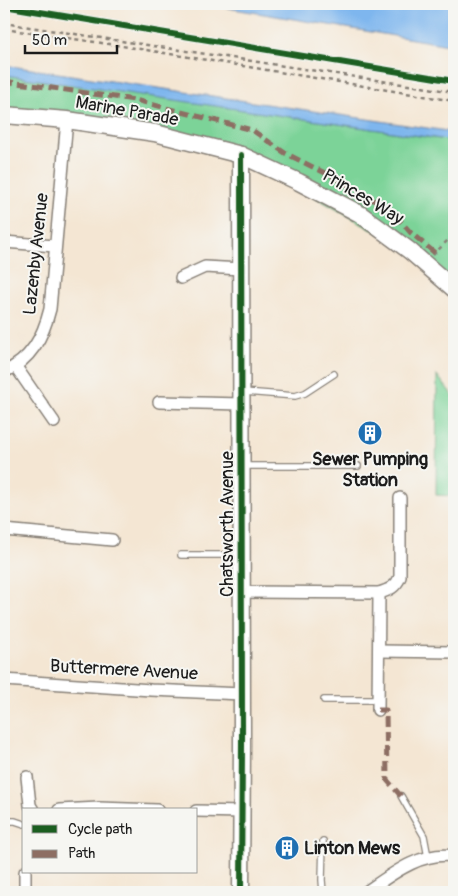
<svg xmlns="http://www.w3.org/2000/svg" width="458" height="896" font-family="Pangolin,sans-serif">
<rect width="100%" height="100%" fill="#f6f6f2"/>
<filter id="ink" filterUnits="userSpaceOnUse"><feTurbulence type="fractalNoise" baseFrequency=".02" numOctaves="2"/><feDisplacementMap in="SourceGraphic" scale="10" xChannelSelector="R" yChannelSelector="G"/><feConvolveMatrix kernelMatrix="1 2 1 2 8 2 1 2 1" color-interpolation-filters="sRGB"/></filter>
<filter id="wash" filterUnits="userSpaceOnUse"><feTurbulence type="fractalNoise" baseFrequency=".0096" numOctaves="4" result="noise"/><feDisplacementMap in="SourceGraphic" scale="20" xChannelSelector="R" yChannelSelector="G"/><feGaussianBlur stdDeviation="1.12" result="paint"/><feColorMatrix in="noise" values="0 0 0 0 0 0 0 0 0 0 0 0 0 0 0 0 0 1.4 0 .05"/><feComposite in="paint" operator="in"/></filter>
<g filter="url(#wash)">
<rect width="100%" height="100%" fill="#f4e6d3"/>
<g fill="#7cd398" stroke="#4c785a">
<polygon points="4,74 454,141 454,289 410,251 241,155 4,115"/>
<polygon points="437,375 454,397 454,496 436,495"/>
</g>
<g fill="#7eb6ee" stroke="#4d6985">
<polygon points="204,4 454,4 454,46"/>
<polygon points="4,65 454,132 454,141 4,75"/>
</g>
</g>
<g filter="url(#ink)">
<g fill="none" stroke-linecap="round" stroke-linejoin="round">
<defs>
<g id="lane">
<polyline points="4,6 454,81"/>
<polyline points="244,392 295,396 305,393 334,374"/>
<polyline points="244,466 358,466"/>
<polyline points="181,555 240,555"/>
<polyline points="324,700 379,700"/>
<polyline points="401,796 424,836 428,857"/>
<polyline points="4,821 15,821 24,824"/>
<polyline points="323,892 322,880 323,841"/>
</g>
<g id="street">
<polyline points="4,242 55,246"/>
<polyline points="181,278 205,267 241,269"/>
<polyline points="16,367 54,422"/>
<path d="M4 372C31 360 43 337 50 309L67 120"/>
<polyline points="159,402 242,404"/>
<polyline points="4,530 112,540"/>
<path d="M242 592 379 593C389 590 396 587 400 577V498"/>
<polyline points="379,651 454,652"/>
<polyline points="4,680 151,690 242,694"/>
<polyline points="378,710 379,593"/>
<polyline points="27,777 30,805 33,810"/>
<polyline points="59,810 99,808 157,810"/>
<polyline points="196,811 242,812"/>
<polyline points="25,892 25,872"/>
<path d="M366 892C392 874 421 851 454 856"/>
</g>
<g id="secondary">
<polyline points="4,115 67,120 155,133 241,155 299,182 360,214 410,251 454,289"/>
<polyline points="241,892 242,744 241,155"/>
</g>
</defs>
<use href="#lane" stroke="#888178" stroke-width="8"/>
<use href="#street" stroke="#888178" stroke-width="14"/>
<use href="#secondary" stroke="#888178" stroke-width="19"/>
<g stroke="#888178" stroke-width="2.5" stroke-dasharray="4 4" stroke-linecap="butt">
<polyline points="4,20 10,24 454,92"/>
<polyline points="4,29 116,45 454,101"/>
<polyline points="433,255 454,234"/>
</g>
<use href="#lane" stroke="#fff" stroke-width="5.5"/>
<use href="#street" stroke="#fff" stroke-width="11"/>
<use href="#secondary" stroke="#fff" stroke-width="16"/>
<g stroke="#8d6e63" stroke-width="5" stroke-dasharray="10 5" stroke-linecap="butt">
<polyline points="4,81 135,100 252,130 285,153 335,178 392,211 411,233 435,253"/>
<polyline points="378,710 386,710 387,780 401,796"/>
</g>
<defs>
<g id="cycleway">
<polyline points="4,6 454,81"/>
<polyline points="241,892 242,744 241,155"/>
</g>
</defs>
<use href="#cycleway" stroke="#f6f6f2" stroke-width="9"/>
<use href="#cycleway" stroke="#1b5e20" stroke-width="6"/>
</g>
</g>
<defs>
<symbol id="building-disc" viewBox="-11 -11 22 22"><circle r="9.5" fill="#1f6fb2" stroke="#f6f6f2"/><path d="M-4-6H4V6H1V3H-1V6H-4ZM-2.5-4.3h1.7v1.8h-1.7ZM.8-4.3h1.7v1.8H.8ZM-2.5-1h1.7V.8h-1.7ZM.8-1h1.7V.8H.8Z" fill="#fff"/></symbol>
</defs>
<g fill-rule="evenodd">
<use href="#building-disc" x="356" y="419" width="28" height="28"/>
<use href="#building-disc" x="273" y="834" width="28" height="28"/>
</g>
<g text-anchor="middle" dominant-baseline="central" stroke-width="4" stroke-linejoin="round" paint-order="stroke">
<g font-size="18" fill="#1c1c1c" stroke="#f6f6f2">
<text transform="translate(127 111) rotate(10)">Marine Parade</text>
<text transform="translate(363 197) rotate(31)">Princes Way</text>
<text transform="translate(36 254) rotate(-84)">Lazenby Avenue</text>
<text transform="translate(227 524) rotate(-90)">Chatsworth Avenue</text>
<text transform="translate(124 670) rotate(3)">Buttermere Avenue</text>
</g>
<g font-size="18" font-weight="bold" fill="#1c1c1c" stroke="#f6f6f2">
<text x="370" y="459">Sewer Pumping<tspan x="370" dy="21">Station</tspan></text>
<text x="304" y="848" text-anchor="start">Linton Mews</text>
</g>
</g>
<rect width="458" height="896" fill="none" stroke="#f6f6f2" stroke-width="20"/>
<rect x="22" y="808" width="175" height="65" fill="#f6f6f2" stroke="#9f9f9c"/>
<rect x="32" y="825" width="25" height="8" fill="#1b5e20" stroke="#9f9f9c"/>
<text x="68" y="834" font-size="15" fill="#1c1c1c">Cycle path</text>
<rect x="32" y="850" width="25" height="8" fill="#8d6e63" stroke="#9f9f9c"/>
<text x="68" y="858" font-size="15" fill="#1c1c1c">Path</text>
<path d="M25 45v8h92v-8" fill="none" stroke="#1c1c1c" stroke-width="2.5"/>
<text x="32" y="45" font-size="15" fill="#1c1c1c" stroke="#f6f6f2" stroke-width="4" paint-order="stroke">50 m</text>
</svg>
